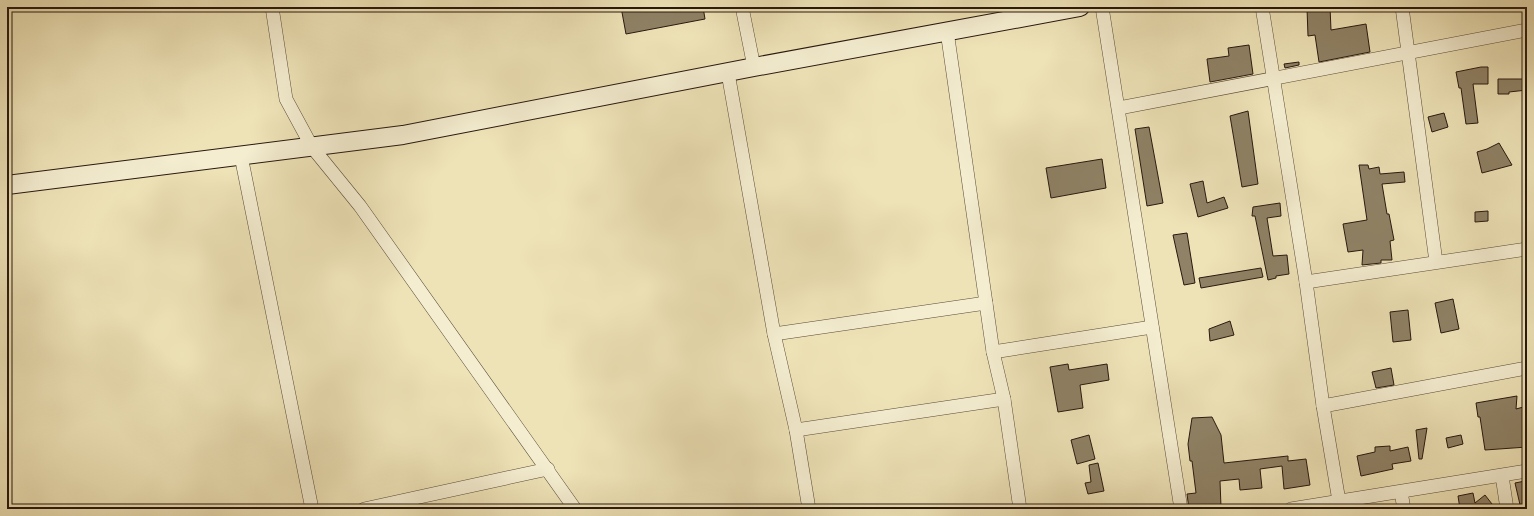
<svg xmlns="http://www.w3.org/2000/svg" width="1534" height="516" font-family="'IM FELL Great Primer',serif">
<rect width="100%" height="100%" fill="#eee3b7"/>
<filter id="stains"><feTurbulence type="fractalNoise" baseFrequency=".005" numOctaves="4"/><feColorMatrix values="0 0 0 0 .2 0 0 0 0 .09 0 0 0 0 .02 0 0 0 .5 -.17"/></filter>
<radialGradient id="worn" r=".72"><stop offset=".6" stop-color="#630" stop-opacity="0"/><stop offset="1" stop-color="#630" stop-opacity=".3"/></radialGradient>
<g fill="#8f8266" stroke="#28180f">
<polygon points="621,7 703,7 705,19 626,34"/>
<polygon points="1330,7 1331,30 1366,24 1370,52 1319,62 1315,35 1308,36 1307,8"/>
<polygon points="1249,45 1253,74 1210,82 1207,59 1229,56 1228,48"/>
<polygon points="1299,62 1299,65 1285,68 1284,64"/>
<polygon points="1481,67 1488,67 1488,84 1473,84 1478,123 1466,124 1461,88 1459,88 1456,72"/>
<polygon points="1498,79 1527,79 1527,90 1509,92 1509,94 1498,94"/>
<polygon points="1248,111 1258,184 1242,187 1230,116"/>
<polygon points="1444,113 1448,127 1432,132 1428,117"/>
<polygon points="1149,127 1163,203 1147,206 1135,129"/>
<polygon points="1499,143 1512,165 1482,173 1477,152 1487,149"/>
<polygon points="1102,159 1106,188 1051,198 1046,168"/>
<polygon points="1359,165 1368,165 1369,169 1379,167 1380,174 1404,172 1405,182 1382,184 1387,214 1389,214 1394,240 1390,241 1392,260 1381,260 1381,263 1362,265 1363,250 1348,252 1343,224 1367,220"/>
<polygon points="1203,181 1207,203 1224,197 1228,208 1198,217 1190,184"/>
<polygon points="1280,203 1281,216 1267,218 1273,256 1287,255 1289,274 1276,276 1276,278 1268,280 1255,216 1252,216 1253,207"/>
<polygon points="1488,211 1488,221 1475,222 1475,212"/>
<polygon points="1187,233 1195,283 1184,285 1173,235"/>
<polygon points="1261,268 1263,277 1201,288 1199,278"/>
<polygon points="1453,299 1459,329 1441,333 1435,303"/>
<polygon points="1408,310 1411,340 1393,342 1390,312"/>
<polygon points="1230,321 1234,335 1210,341 1209,329"/>
<polygon points="1068,364 1069,370 1107,364 1109,380 1080,385 1083,408 1058,412 1050,367"/>
<polygon points="1391,368 1394,385 1376,388 1372,372"/>
<polygon points="1517,396 1516,409 1527,406 1527,447 1485,450 1480,417 1478,417 1476,403"/>
<polygon points="1212,417 1221,435 1224,463 1288,456 1288,461 1306,459 1310,485 1284,489 1282,466 1260,469 1262,488 1240,490 1239,479 1220,481 1221,507 1189,509 1187,494 1196,493 1192,461 1190,461 1188,444 1192,418"/>
<polygon points="1427,428 1422,459 1419,459 1416,430"/>
<polygon points="1089,435 1095,459 1077,464 1071,440"/>
<polygon points="1461,435 1463,444 1448,448 1446,438"/>
<polygon points="1390,446 1390,451 1408,447 1411,461 1392,464 1393,469 1361,476 1357,456 1375,452 1375,447"/>
<polygon points="1098,463 1104,491 1088,494 1085,483 1091,482 1089,465"/>
<polygon points="1525,481 1527,492 1527,509 1521,509 1515,483"/>
<polygon points="1473,493 1475,503 1485,495 1492,504 1486,509 1460,509 1458,496"/>
</g>
<g fill="none" stroke-linecap="round" stroke-linejoin="round">
<defs>
<g id="street">
<polyline points="272,7 286,99 312,147 360,206 575,509"/>
<polyline points="742,7 754,67"/>
<polyline points="1102,7 1181,509"/>
<polyline points="1262,7 1306,282 1323,406 1339,501"/>
<polyline points="1402,7 1436,262"/>
<polyline points="947,31 993,352 1004,399 1020,509"/>
<polyline points="728,73 774,334 796,430 809,509"/>
<polyline points="1119,108 1527,30"/>
<polyline points="241,156 312,509"/>
<polyline points="1306,282 1527,249"/>
<polyline points="774,334 986,303"/>
<polyline points="993,352 1152,327"/>
<polyline points="1323,406 1527,368"/>
<polyline points="796,430 1004,399"/>
<polyline points="1502,476 1507,509"/>
<polyline points="1401,492 1404,509"/>
<polyline points="364,509 548,469"/>
<polyline points="1291,509 1527,471"/>
</g>
<polyline id="secondary" points="7,185 403,135 754,67 1080,7"/>
</defs>
<use href="#street" stroke="#5a4b39" stroke-width="14"/>
<use href="#secondary" stroke="#28180f" stroke-width="20"/>
<use href="#street" stroke="#f4edd0" stroke-width="13"/>
<use href="#secondary" stroke="#f4edd0" stroke-width="18"/>
</g>
<rect width="1534" height="516" fill="none" stroke="#eee3b7" stroke-width="24"/>
<rect x="8" y="8" width="1518" height="500" fill="none" stroke="#28180f" stroke-width="2"/>
<rect x="12" y="12" width="1510" height="492" fill="none" stroke="#28180f"/>
<rect width="100%" height="100%" filter="url(#stains)"/>
<rect width="100%" height="100%" fill="url(#worn)"/>
</svg>
